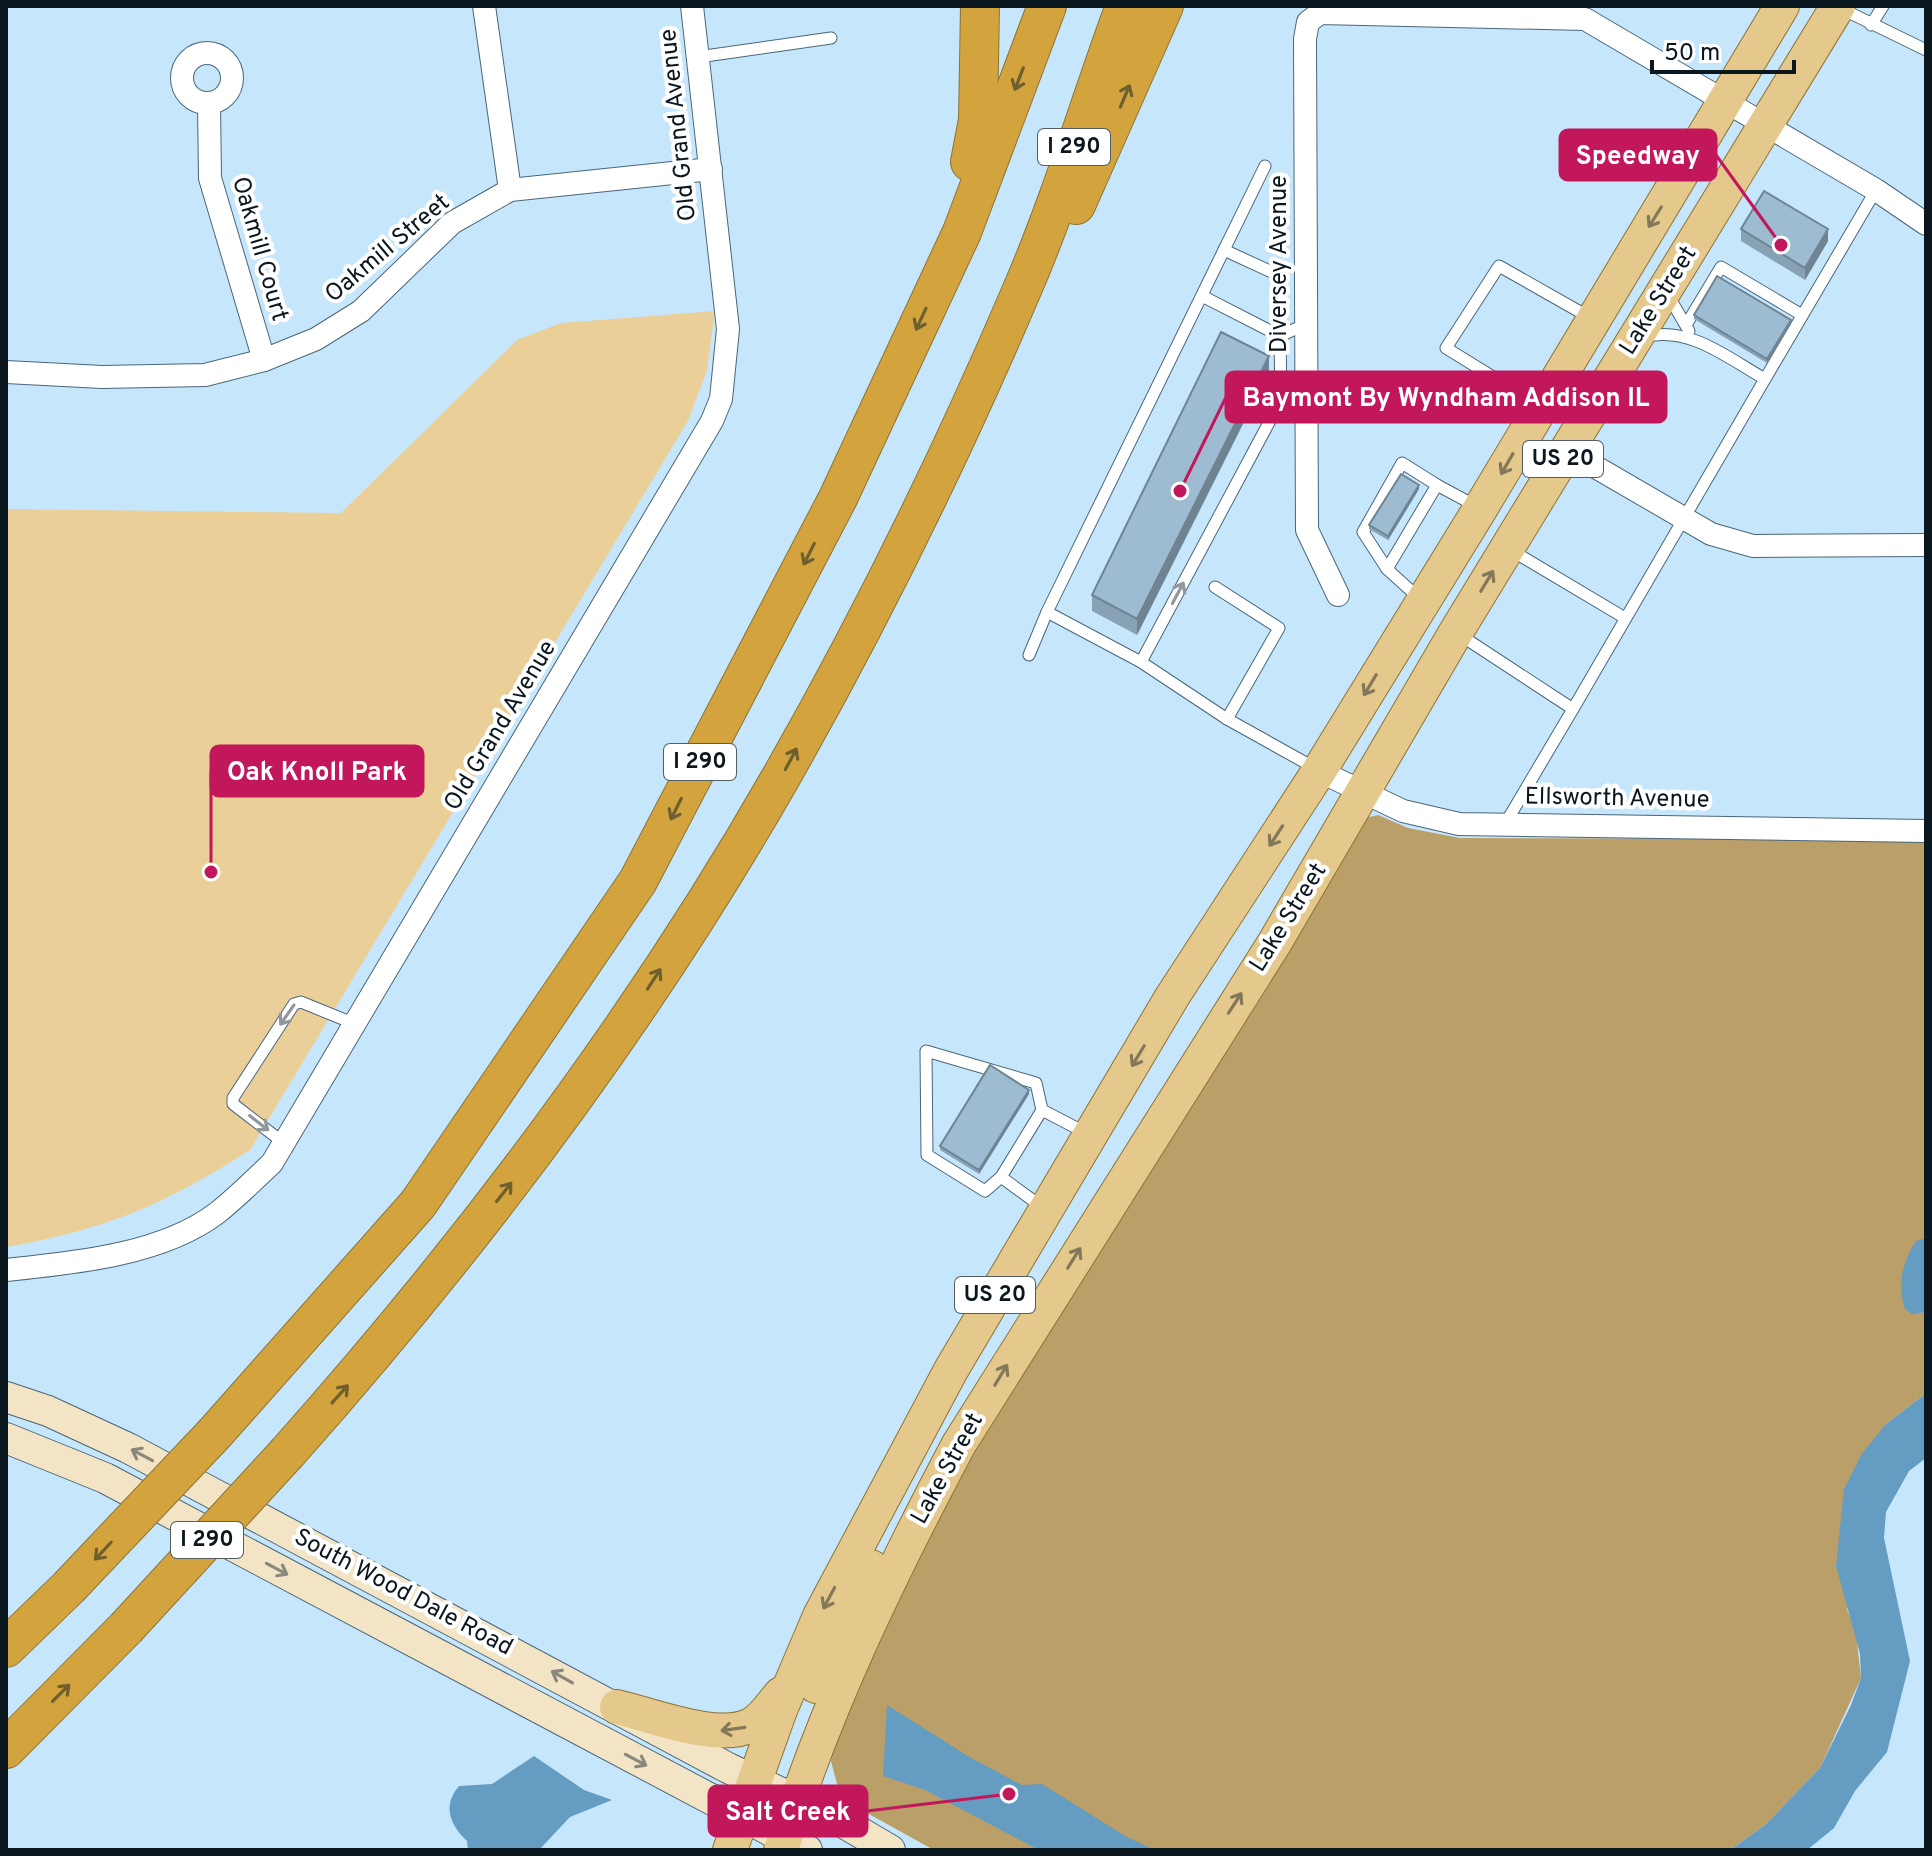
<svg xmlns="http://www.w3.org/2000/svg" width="1932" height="1856" font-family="Overpass,sans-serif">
<rect width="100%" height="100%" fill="#c6e6fc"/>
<path fill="#ebcf99" d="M715 311 707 370 688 421 250 1150C166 1204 105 1230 6 1247V509L341 513 517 340 561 323Z"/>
<polygon fill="#bb9f68" points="1378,815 1408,828 1460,838 1926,839 1926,1393 1885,1425 1847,1609 1856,1633 1861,1678 1820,1768 1765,1825 1730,1850 934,1850 867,1813 837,1784 831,1761 847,1698 973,1446 1365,818"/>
<g fill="#659cc1">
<path d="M1926 1238V1312L1912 1314 1905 1309C1897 1285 1902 1262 1916 1241Z"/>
<polygon points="1926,1393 1926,1458 1909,1471 1886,1512 1884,1538 1910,1661 1887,1752 1855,1791 1834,1828 1807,1850 1730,1850 1765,1825 1820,1768 1851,1705 1861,1678 1860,1654 1836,1566 1844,1489 1861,1455 1885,1425"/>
<polygon points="887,1705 971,1758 1022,1785 1042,1784 1125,1836 1155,1850 1039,1850 925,1790 883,1776"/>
<path d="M534 1756 584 1790 612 1800 570 1817 539 1850H468L467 1841C450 1825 442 1806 459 1786L492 1784Z"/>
</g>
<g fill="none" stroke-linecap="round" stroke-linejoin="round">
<defs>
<g id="service">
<polyline points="1842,9 1926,50"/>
<polyline points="1871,25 1883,6"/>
<polyline points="698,57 831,38"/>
<polyline points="1265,166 1047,612 1141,662 1227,719 1315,768"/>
<polyline points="1224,250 1276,274"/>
<polyline points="1674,293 1672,302 1689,331"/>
<polyline points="1202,296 1280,336"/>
<polyline points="1686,325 1721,267 1802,315"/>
<polyline points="1280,336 1306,324"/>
<polyline points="1765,379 1876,190"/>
<polyline points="1540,406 1446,348 1499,266 1589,317"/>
<polyline points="1509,549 1625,618"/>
<polyline points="1387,569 1363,532 1402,463 1437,485"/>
<polyline points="1215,587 1279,628 1227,719"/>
<polyline points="1420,599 1387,569 1437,485 1476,506"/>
<path d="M1460 635 1573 709 1765 379C1729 359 1689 325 1645 337"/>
<polyline points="1029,655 1047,612"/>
<polyline points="1141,662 1281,400 1280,336"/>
<polyline points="1505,824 1573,709"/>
<polygon points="926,1051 1036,1083 1042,1110 1001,1177 985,1191 927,1155"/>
<polyline points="1042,1110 1088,1134"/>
<polyline points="284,1143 233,1104 233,1098 294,1004 301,1002 355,1024"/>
<polyline points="1001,1177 1042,1207"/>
</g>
<g id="minor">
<polyline points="484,6 510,190"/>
<circle cx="207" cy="78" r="25"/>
<polyline points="209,104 210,178 264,360"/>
<polyline points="6,372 102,377 205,375 264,360 316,339 361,311 452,223 510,190 711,169"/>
<polyline points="1568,451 1711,534 1753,546 1926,545"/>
<polyline points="1338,595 1307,530 1305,39 1308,22 1320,13 1585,19 1876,190 1926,224"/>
<polyline points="1319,771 1403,811 1459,824 1926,831"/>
<path d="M6 1270C73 1263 162 1255 217 1213 236 1198 254 1180 272 1163L712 421 721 399 728 329 692 6"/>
</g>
<g id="secondary">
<polyline points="6,1397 48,1411 128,1448 728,1768 839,1820 890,1850"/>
<polyline points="6,1438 105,1478 807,1850"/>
</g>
<g id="primary">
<polyline points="816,1686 871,1567"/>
<path d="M617 1707C651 1715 719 1742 751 1725 763 1719 772 1704 781 1694"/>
<polyline points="730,1850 780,1710 820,1616 951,1370 1172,997 1319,771 1480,509 1782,6"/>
<path d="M781 1850C824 1709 890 1574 959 1444L1275 942 1456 632 1838 6"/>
</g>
<g id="motorway">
<polyline points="970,162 978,120 980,6"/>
<polyline points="1076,205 1164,6"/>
<polyline points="215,1433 418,1204 638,881 838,498 962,232 1047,6"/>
<path d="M288 1452C473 1244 643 1019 781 777 870 621 950 458 1021 292 1061 200 1090 101 1125 6"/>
<polyline points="6,1648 69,1587"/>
<polyline points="6,1749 126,1628"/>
</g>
</defs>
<use href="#service" stroke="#4a6679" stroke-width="13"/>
<use href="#minor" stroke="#4a6679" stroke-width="24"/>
<use href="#secondary" stroke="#4a6679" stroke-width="32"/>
<use href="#primary" stroke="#8d7333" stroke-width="36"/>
<use href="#motorway" stroke="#8d7333" stroke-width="40"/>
<use href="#service" stroke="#fff" stroke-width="11"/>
<use href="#minor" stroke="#fff" stroke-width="22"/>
<use href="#secondary" stroke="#f2e4c5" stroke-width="30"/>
<use href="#primary" stroke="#e5c88b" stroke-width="34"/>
<use href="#motorway" stroke="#d3a43e" stroke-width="38"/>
<defs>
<g id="motorway-bridge">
<polyline points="69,1587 215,1433"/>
<polyline points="126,1628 288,1452"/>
</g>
</defs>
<use href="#motorway-bridge" stroke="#8d7333" stroke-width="40" stroke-linecap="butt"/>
<use href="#motorway-bridge" stroke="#d3a43e" stroke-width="38"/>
</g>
<g fill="#87a2b5">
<polygon points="1741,229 1828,241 1805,280 1741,241"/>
<polygon points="1694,315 1791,324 1767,363 1694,319"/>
<polygon points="1269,372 1137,635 1092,611 1092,595"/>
<polygon points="1419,489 1388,540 1369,529 1369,525"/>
<polygon points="1029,1094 979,1174 940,1150 940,1146"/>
</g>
<g fill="#6e8493">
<polygon points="1828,229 1828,241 1805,280 1805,268"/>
<polygon points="1791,320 1791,324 1767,363 1767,359"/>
<polygon points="1269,356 1269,372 1137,635 1137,619"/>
<polygon points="1419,485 1419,489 1388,540 1388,536"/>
<polygon points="1029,1090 1029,1094 979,1174 979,1170"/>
</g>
<g fill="#9dbcd2" stroke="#6e8493" stroke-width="2">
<polygon points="1764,191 1828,229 1805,268 1741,229"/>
<polygon points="1717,276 1791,320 1767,359 1694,315"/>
<polygon points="1221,332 1269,356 1137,619 1092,595"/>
<polygon points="1401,474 1419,485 1388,536 1369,525"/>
<polygon points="990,1065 1029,1090 979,1170 940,1146"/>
</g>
<defs><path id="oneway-shaft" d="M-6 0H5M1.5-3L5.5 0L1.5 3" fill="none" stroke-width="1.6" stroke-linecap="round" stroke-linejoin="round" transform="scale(2)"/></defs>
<g stroke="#6f5e2e">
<use href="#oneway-shaft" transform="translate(1019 79) rotate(111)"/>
<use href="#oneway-shaft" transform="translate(1125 96) rotate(-67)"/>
<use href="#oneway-shaft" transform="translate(921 319) rotate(115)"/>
<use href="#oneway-shaft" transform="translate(809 554) rotate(117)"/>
<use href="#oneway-shaft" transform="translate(791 759) rotate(-62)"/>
<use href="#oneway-shaft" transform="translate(676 809) rotate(117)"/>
<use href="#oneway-shaft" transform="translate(654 979) rotate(-57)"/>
<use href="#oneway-shaft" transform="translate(504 1192) rotate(-52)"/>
<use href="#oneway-shaft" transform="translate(340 1394) rotate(-48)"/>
<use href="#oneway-shaft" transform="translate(103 1551) rotate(133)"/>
<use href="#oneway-shaft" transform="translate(61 1693) rotate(-45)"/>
</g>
<g stroke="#83785a">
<use href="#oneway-shaft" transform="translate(1655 217) rotate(122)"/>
<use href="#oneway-shaft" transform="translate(1507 464) rotate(120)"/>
<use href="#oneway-shaft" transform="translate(1487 581) rotate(-59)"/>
<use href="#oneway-shaft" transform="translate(1370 685) rotate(121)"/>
<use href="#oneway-shaft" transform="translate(1276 836) rotate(123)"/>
<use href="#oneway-shaft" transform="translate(1235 1003) rotate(-57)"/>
<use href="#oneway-shaft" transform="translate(1138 1056) rotate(121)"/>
<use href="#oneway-shaft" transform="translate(1074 1258) rotate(-58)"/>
<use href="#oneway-shaft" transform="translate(1001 1375) rotate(-59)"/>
<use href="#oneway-shaft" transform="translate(829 1598) rotate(118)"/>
<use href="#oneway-shaft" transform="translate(733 1729) rotate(172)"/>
</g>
<g stroke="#91979a">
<use href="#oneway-shaft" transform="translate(1178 593) rotate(-62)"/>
<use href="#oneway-shaft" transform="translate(287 1015) rotate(125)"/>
<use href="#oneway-shaft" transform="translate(259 1123) rotate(38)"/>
</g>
<g stroke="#8a887a">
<use href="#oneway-shaft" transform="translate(142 1455) rotate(-152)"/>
<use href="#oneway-shaft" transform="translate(277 1569) rotate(28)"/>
<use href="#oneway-shaft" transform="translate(562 1677) rotate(-151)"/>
<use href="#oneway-shaft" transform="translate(636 1760) rotate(28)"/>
</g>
<g text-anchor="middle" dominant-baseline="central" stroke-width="8" stroke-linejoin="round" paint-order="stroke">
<g fill="#fff" stroke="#545d62" stroke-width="2">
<rect x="1038" y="129" width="72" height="36" rx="6"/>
<rect x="1523" y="441" width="80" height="36" rx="6"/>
<rect x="664" y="744" width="72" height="36" rx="6"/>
<rect x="955" y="1277" width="80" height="36" rx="6"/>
<rect x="171" y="1522" width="72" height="36" rx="6"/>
</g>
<g font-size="22" font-weight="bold" fill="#0b171e">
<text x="1074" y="147">I 290</text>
<text x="1563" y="459">US 20</text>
<text x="700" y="762">I 290</text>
<text x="995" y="1295">US 20</text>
<text x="207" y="1540">I 290</text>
</g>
<g font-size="24" fill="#0b171e" stroke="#fff">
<text transform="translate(679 125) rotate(-96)">Old Grand Avenue</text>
<text transform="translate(259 249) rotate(74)">Oakmill Court</text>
<text transform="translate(388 249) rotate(-40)">Oakmill Street</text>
<text transform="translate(1280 264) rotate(-90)">Diversey Avenue</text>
<text transform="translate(1659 301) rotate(-58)">Lake Street</text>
<text transform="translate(501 726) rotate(-59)">Old Grand Avenue</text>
<text transform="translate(1617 799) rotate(1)">Ellsworth Avenue</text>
<text transform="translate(1289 918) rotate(-58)">Lake Street</text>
<text transform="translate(948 1469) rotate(-61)">Lake Street</text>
<text transform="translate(403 1593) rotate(28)">South Wood Dale Road</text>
</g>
</g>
<path fill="none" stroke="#c2185b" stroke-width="3" d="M1781 245L1716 155M1180 491L1226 397M211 872L211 771M1009 1794L867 1811"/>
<g fill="#c2185b" stroke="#fff" stroke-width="3">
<circle cx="1781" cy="245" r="8"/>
<circle cx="1180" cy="491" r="8"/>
<circle cx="211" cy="872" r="8"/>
<circle cx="1009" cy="1794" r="8"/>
</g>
<g fill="#c2185b" stroke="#c2185b" stroke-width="3">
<rect x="1560" y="130" width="156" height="50" rx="8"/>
<rect x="1226" y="372" width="440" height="50" rx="8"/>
<rect x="211" y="746" width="212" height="50" rx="8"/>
<rect x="709" y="1786" width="158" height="50" rx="8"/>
</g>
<g font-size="26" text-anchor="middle" font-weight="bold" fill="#fff">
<text x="1638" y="164">Speedway</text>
<text x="1446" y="406">Baymont By Wyndham Addison IL</text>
<text x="317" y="780">Oak Knoll Park</text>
<text x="788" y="1820">Salt Creek</text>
</g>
<rect width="1932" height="1856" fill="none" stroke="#0b171e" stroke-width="16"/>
<path d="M1652 60v12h142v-12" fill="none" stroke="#0b171e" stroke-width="4"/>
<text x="1664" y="60" font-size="24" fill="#0b171e" stroke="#ffffff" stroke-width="6" paint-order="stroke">50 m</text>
</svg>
